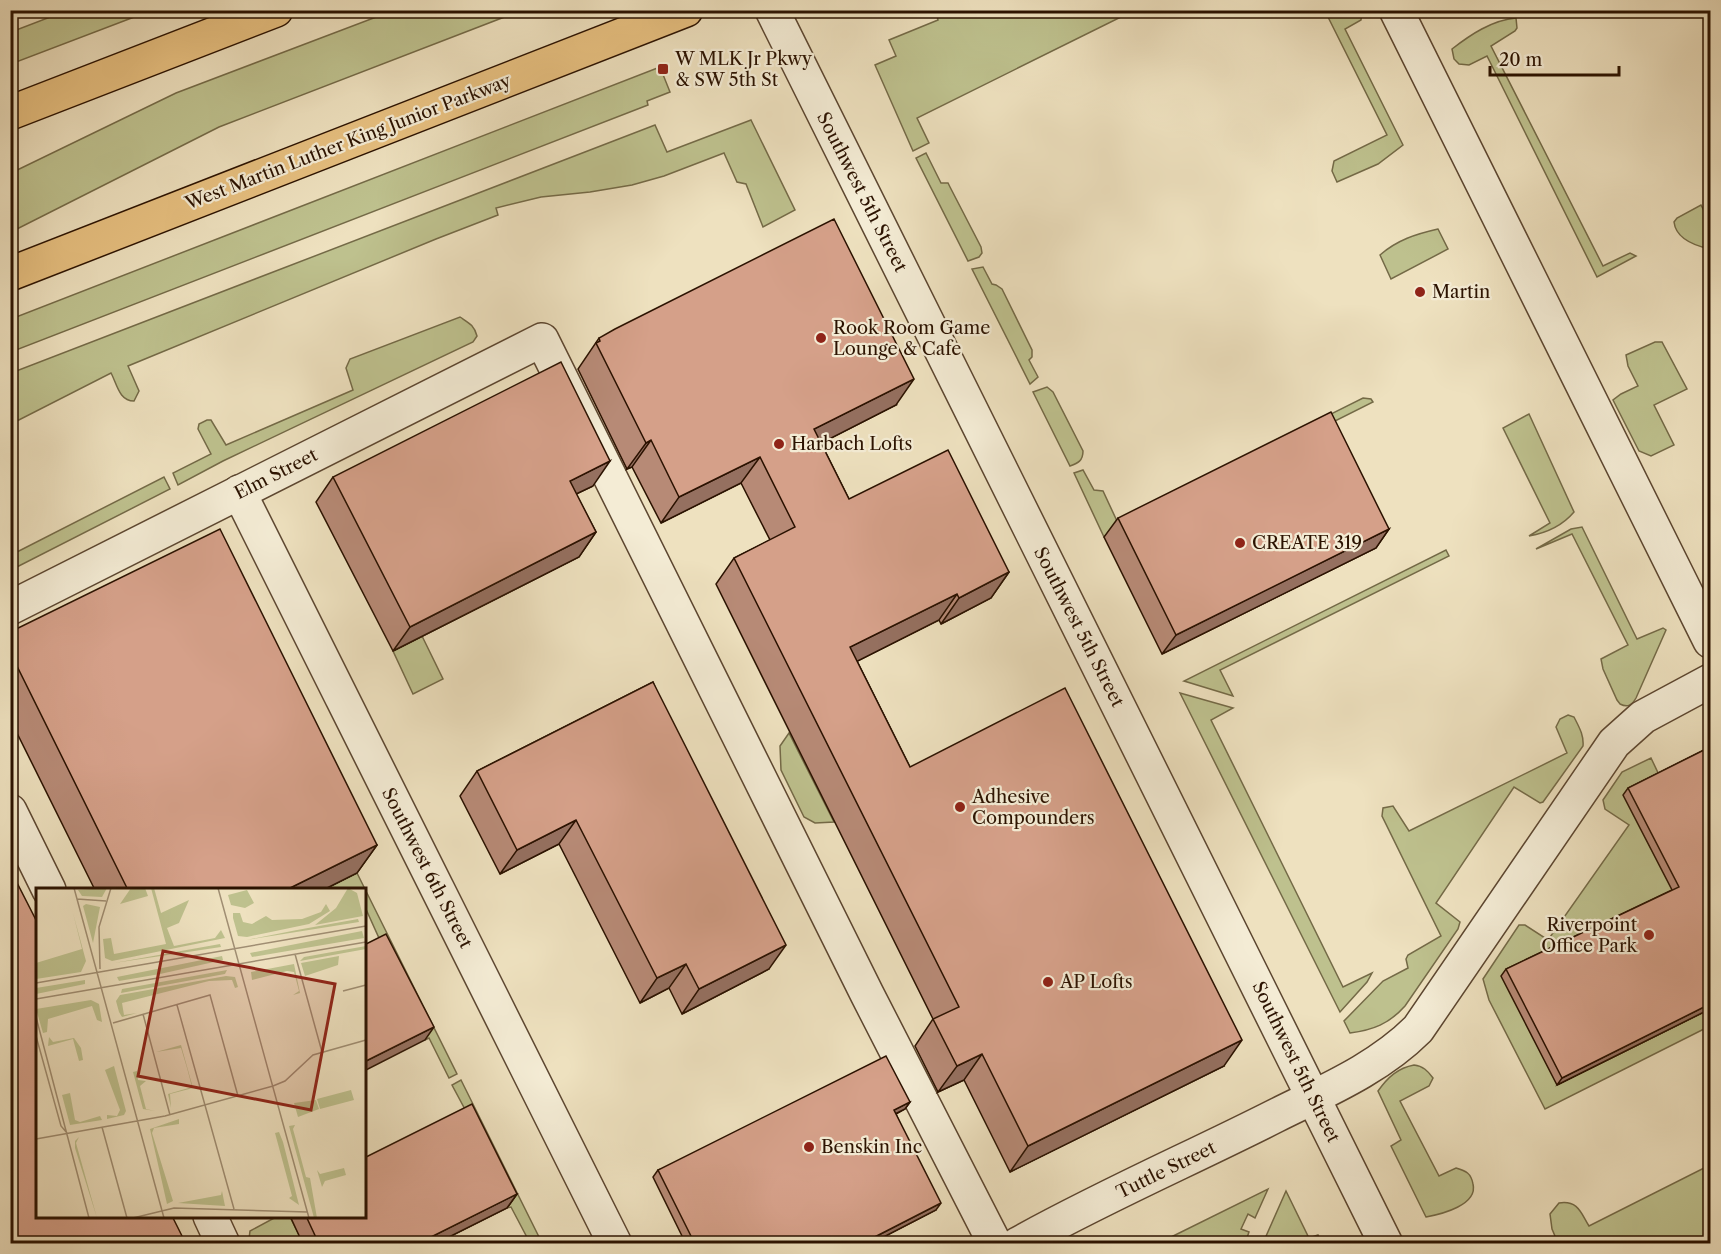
<svg xmlns="http://www.w3.org/2000/svg" width="1721" height="1254" font-family="'Libre Caslon Text',serif">
<rect width="100%" height="100%" fill="#eee1bf"/>
<filter id="stains"><feTurbulence type="fractalNoise" baseFrequency=".00333" numOctaves="4"/><feColorMatrix values="0 0 0 0 .2 0 0 0 0 .09 0 0 0 0 .02 0 0 0 .5 -.17"/></filter>
<radialGradient id="worn" r=".72"><stop offset=".6" stop-color="#630" stop-opacity="0"/><stop offset="1" stop-color="#630" stop-opacity=".3"/></radialGradient>
<g fill="#bec18e" stroke="#746a47" stroke-width="1.5">
<polygon points="951,10 1133,10 1133,11 917,118 929,143 913,151 875,65 896,56 889,40 938,20 937,16"/>
<polygon points="66,11 66,10 150,11 11,64 11,32"/>
<polygon points="392,11 520,11 219,127 11,232 11,173 176,93"/>
<polygon points="1325,11 1362,11 1361,20 1345,29 1403,145 1378,164 1337,182 1332,171 1334,161 1387,135"/>
<path d="M1516 18 1517 28 1515 31 1491 46 1603 266 1630 253 1636 256 1597 277 1487 56 1469 65 1459 64 1454 59 1452 49C1470 35 1492 20 1516 18Z"/>
<polygon points="660,67 670,92 647,101 648,105 11,352 11,319"/>
<path d="M751 120 795 210 763 227 746 184 737 182 724 153 664 176 632 185 590 192 541 197 496 208 498 215 436 239 128 366 139 391 134 401C119 401 117 384 111 373L11 424V373L655 125 667 152Z"/>
<polygon points="926,153 941,183 948,183 950,187 981,247 982,253 979,257 968,261 916,158"/>
<path d="M1701 205 1710 223V249C1696 246 1676 239 1674 222L1677 218Z"/>
<path d="M1438 229 1448 249 1391 279 1380 255C1397 240 1416 234 1438 229Z"/>
<polygon points="983,267 992,284 996,285 1002,289 1032,350 1032,357 1029,360 1038,377 1030,384 972,269"/>
<path d="M460 317C469 323 474 325 477 336L473 342 223 461 178 485 173 473 211 454 198 429 199 424 207 420H211L226 445 353 390 346 368 350 359Z"/>
<polygon points="1655,342 1662,342 1687,389 1654,405 1674,445 1651,456 1639,451 1613,400 1621,394 1638,386 1628,366 1626,355"/>
<path d="M1047 387 1053 392 1083 451C1083 461 1078 463 1070 466L1033 392Z"/>
<polygon points="1363,398 1371,399 1373,402 1104,537 1074,473 1083,470 1094,490 1103,491 1117,521"/>
<path d="M1529 414 1574 512C1563 525 1546 533 1529 536L1550 523 1503 428Z"/>
<polygon points="164,477 170,489 11,570 11,555"/>
<path d="M1582 527 1637 639 1663 628 1666 630 1636 698C1632 705 1628 708 1620 704L1617 700 1603 669 1601 659 1628 645 1572 534 1536 549 1571 529Z"/>
<polygon points="1446,550 1449,556 1220,670 1233,696 1184,681"/>
<polygon points="422,636 443,679 413,694 393,651"/>
<polygon points="1180,693 1233,708 1211,720 1343,987 1372,973 1367,982 1340,1012"/>
<path d="M1568 715 1574 717C1579 727 1584 735 1583 746L1543 802 1540 803 1514 787 1436 903 1460 922 1458 929 1405 1006C1389 1024 1373 1030 1350 1033L1344 1021 1383 981 1408 968 1406 959 1408 955 1441 936 1382 816 1383 808 1393 806 1409 831 1567 753 1556 727 1560 719Z"/>
<polygon points="789,733 834,822 815,823 804,817 781,770 780,746"/>
<polygon points="1651,758 1660,777 1674,894 1557,1085 1710,1009 1710,1026 1545,1109 1489,1000 1483,979 1519,925 1525,925 1548,940 1629,825 1605,809 1603,800 1622,772"/>
<polygon points="357,873 457,1074 449,1078 429,1038 425,1040 365,907 364,890 323,890"/>
<path d="M1414 1065C1423 1066 1428 1071 1433 1078L1429 1086 1400 1101 1439 1176 1456 1168C1466 1171 1471 1173 1473 1184 1478 1205 1442 1214 1426 1217L1391 1146 1401 1140 1378 1091C1388 1077 1398 1068 1414 1065Z"/>
<polygon points="461,1080 542,1243 530,1243 511,1207 507,1208 463,1118 468,1115 452,1085"/>
<path d="M1710 1165V1243H1558L1552 1229 1550 1214 1559 1203C1578 1200 1581 1213 1589 1226Z"/>
<polygon points="1268,1189 1255,1218 1248,1214 1241,1229 1249,1232 1245,1243 1218,1243 1216,1239 1207,1243 1159,1243"/>
<polygon points="1286,1191 1309,1238 1318,1235 1322,1243 1263,1243"/>
<polygon points="276,1217 290,1217 303,1243 251,1243 249,1239 250,1231"/>
</g>
<g fill="none" stroke-linecap="round" stroke-linejoin="round">
<defs>
<g id="minor">
<polyline points="772,10 1386,1244"/>
<polyline points="1396,10 1710,641"/>
<polyline points="239,492 615,1244"/>
<polyline points="10,608 542,340 867,994 995,1244"/>
<polyline points="10,811 49,890"/>
<polyline points="210,1216 223,1244"/>
<path d="M1018 1244C1102 1197 1190 1159 1275 1116 1325 1091 1378 1069 1418 1029L1614 743 1643 717 1710 681"/>
</g>
<g id="major">
<polyline points="10,113 276,10"/>
<polyline points="10,274 686,10"/>
</g>
</defs>
<use href="#minor" stroke="#5c4630" stroke-width="36"/>
<use href="#major" stroke="#2b1200" stroke-width="36"/>
<use href="#minor" stroke="#f4ecd5" stroke-width="33"/>
<use href="#major" stroke="#e7c080" stroke-width="33"/>
</g>
<g fill="#b78a76" stroke="#2b1200" stroke-width="1.5">
<polygon points="599,338 896,405 821,443 849,499 1009,572 991,598 941,624 939,620 857,661 910,767 1224,1066 1010,1172 964,1080 938,1092 915,1046 933,1019 716,584 734,558 770,540 741,483 661,523 632,467 627,469 578,369"/>
<polygon points="333,477 593,486 576,494 596,532 579,557 393,651 316,502"/>
<polygon points="1118,518 1389,529 1376,548 1162,654 1104,537"/>
<polygon points="10,632 377,845 357,873 323,890 95,890 10,719"/>
<polygon points="653,682 769,969 682,1014 669,988 640,1003 559,844 500,874 460,796 477,771"/>
<polygon points="1710,747 1710,1009 1557,1085 1501,976 1506,969 1672,890 1623,795 1628,788"/>
<polygon points="910,1102 905,1109 896,1114 936,1210 870,1244 686,1244 653,1177 658,1170"/>
<polygon points="517,1194 507,1208 435,1244 303,1244 290,1216 364,1216"/>
</g>
<g fill="#957060" stroke="#2b1200" stroke-width="1.5">
<polygon points="914,379 896,405 796,456 814,429"/>
<polygon points="651,440 632,467 627,469 646,443"/>
<polygon points="760,457 741,483 661,523 679,497"/>
<polygon points="610,461 593,486 553,505 570,481"/>
<polygon points="1389,529 1376,548 1162,654 1176,635"/>
<polygon points="596,532 579,557 393,651 410,627"/>
<polygon points="1009,572 991,598 941,624 959,598"/>
<polygon points="957,594 939,620 832,674 850,647"/>
<polygon points="576,820 559,844 500,874 517,850"/>
<polygon points="377,845 357,873 323,890 286,890"/>
<polygon points="786,945 769,969 682,1014 699,989"/>
<polygon points="686,964 669,988 640,1003 657,978"/>
<polygon points="1710,1004 1710,1009 1557,1085 1562,1078"/>
<polygon points="434,1027 425,1040 364,1071 364,1062"/>
<polygon points="1242,1040 1224,1066 1010,1172 1028,1146"/>
<polygon points="982,1054 964,1080 938,1092 957,1066"/>
<polygon points="910,1102 905,1109 889,1117 894,1110"/>
<polygon points="517,1194 507,1208 435,1244 417,1244"/>
<polygon points="941,1203 936,1210 870,1244 861,1244"/>
</g>
<g fill="#d5a089" stroke="#2b1200" stroke-width="1.5">
<polygon points="834,219 914,379 814,429 849,499 948,450 1009,572 959,598 957,594 850,647 910,767 1065,688 1242,1040 1028,1146 982,1054 957,1066 933,1019 959,1007 734,558 795,527 760,457 679,497 651,440 646,443 596,343 600,341 599,338 615,329"/>
<polygon points="561,362 610,461 570,481 596,532 410,627 333,477"/>
<polygon points="1331,412 1389,529 1176,635 1118,518"/>
<polygon points="220,529 377,845 286,890 128,890 10,652 10,632"/>
<polygon points="653,682 786,945 699,989 686,964 657,978 576,820 517,850 477,771"/>
<polygon points="1710,747 1710,1004 1562,1078 1506,969 1679,887 1628,788"/>
<polygon points="10,869 38,924 38,1216 172,1216 186,1244 12,1244 10,1241"/>
<polygon points="386,934 434,1027 364,1062 364,945"/>
<polygon points="886,1056 910,1102 894,1110 941,1203 861,1244 695,1244 658,1170"/>
<polygon points="472,1104 517,1194 417,1244 319,1244 306,1216 364,1216 364,1158"/>
</g>
<g fill="#8f2418" stroke="#f4ecd5" stroke-width="2">
<rect x="657" y="63" width="12" height="12" rx="3"/>
<circle cx="1420" cy="292" r="6"/>
<circle cx="821" cy="338" r="6"/>
<circle cx="779" cy="444" r="6"/>
<circle cx="1240" cy="543" r="6"/>
<circle cx="960" cy="807" r="6"/>
<circle cx="1649" cy="935" r="6"/>
<circle cx="1048" cy="982" r="6"/>
<circle cx="809" cy="1147" r="6"/>
</g>
<g text-anchor="middle" dominant-baseline="central" stroke-width="4.5" stroke-linejoin="round" paint-order="stroke">
<g font-size="18" fill="#2b1200" stroke="#f4ecd5" text-anchor="start">
<text x="675" y="59">W MLK Jr Pkwy<tspan x="675" dy="21">&amp; SW 5th St</tspan></text>
<text x="1432" y="292">Martin</text>
<text x="833" y="328">Rook Room Game<tspan x="833" dy="21">Lounge &amp; Cafe</tspan></text>
<text x="791" y="444">Harbach Lofts</text>
<text x="1252" y="543">CREATE 319</text>
<text x="972" y="797">Adhesive<tspan x="972" dy="21">Compounders</tspan></text>
<text x="1637" y="925" text-anchor="end">Riverpoint<tspan x="1637" dy="21">Office Park</tspan></text>
<text x="1060" y="982">AP Lofts</text>
<text x="821" y="1147">Benskin Inc</text>
</g>
<g font-size="18" fill="#2b1200" stroke="#f4ecd5">
<text transform="translate(348 142) rotate(-21)">West Martin Luther King Junior Parkway</text>
<text transform="translate(862 192) rotate(63)">Southwest 5th Street</text>
<text transform="translate(276 474) rotate(-27)">Elm Street</text>
<text transform="translate(1079 627) rotate(63)">Southwest 5th Street</text>
<text transform="translate(427 868) rotate(63)">Southwest 6th Street</text>
<text transform="translate(1296 1062) rotate(64)">Southwest 5th Street</text>
<text transform="translate(1166 1170) rotate(-26)">Tuttle Street</text>
</g>
</g>
<g transform="translate(36 888)">
<rect width="330" height="330" fill="#eee1bf"/>
<path d="M71 0 66 9 46 8 42 2ZM95 0H109L112 8 84 16ZM115 0H118L125 25 153 12 143 35 131 40 138 58 179 50 185 42 189 50 76 73 69 70 67 51 75 50 78 66 130 56ZM312 0 321 5 327 28 279 37 300 20ZM211 2 218 15 209 20 195 17 192 7ZM50 16 64 19 57 55 47 18ZM290 16 294 23 273 36 211 49 202 48 197 30V25H204L207 34 216 36 230 28 236 32 266 31 285 24ZM37 25 50 73 45 84 0 91V75L46 61ZM322 31 323 34 210 52 261 42ZM326 43 328 50 216 69 214 65ZM184 56 185 59 78 75ZM330 58V61L264 73 268 69ZM186 68 187 72 124 86 83 93 81 89ZM303 68 302 77 269 88 265 75ZM258 76 264 105 257 107 263 103 258 84 251 83 216 92 218 108 215 84ZM191 82 189 86 85 105 86 101ZM190 88 199 89 202 99 199 100 196 92 173 93 86 115 88 127 101 125 86 129 83 124 80 113 84 107ZM49 92V96L0 106V100ZM55 112 63 116 66 134 61 132 56 118 12 131 11 144 7 145 0 121ZM13 149 17 154 38 150 45 160 47 172 43 173 37 151 12 158ZM145 157 157 200 134 206 135 220 132 206 156 199 151 180 145 160 120 164ZM78 178 90 223 88 227 71 231V227L81 228 84 222 69 182ZM101 183 102 192 110 193 104 198 110 221 119 223 107 221 97 184ZM315 202 318 212 284 221 281 211ZM34 205 39 232 44 234 64 228 66 232 34 237 26 207ZM280 212 283 221 262 229 258 215ZM143 231V236L118 240 116 245 137 313 131 316 114 241ZM259 237 257 241 270 289 274 290 281 330H278L253 238ZM243 244 247 254 263 317 253 310 256 308 239 245ZM43 249 40 255 61 330 39 260V253ZM308 280 310 287 289 293 286 299 281 282 284 286ZM186 303 189 318 142 315 185 307Z" fill="#bec18e"/>
<path fill="none" stroke="#a08e73" stroke-width="1.5" d="M38 0 128 330M182 0 273 330M41 11 70 13M259 66 286 164M64 81 63 39 75 0M0 95 330 38M307 103 330 97M0 111 330 54M141 117 198 321M107 126 134 227M0 129 53 330M77 135 174 107 202 208M0 148 25 238 31 245M66 239 91 330M0 251 129 228 237 198 249 193 277 167 330 152M97 330 138 320 272 324"/>
<path fill="#8f2418" fill-opacity="0.15" stroke="#8f2418" stroke-width="3" d="M127 63 299 96 275 222 102 188Z"/>
<rect width="330" height="330" fill="none" stroke="#2b1200" stroke-width="3"/>
</g>
<rect width="1721" height="1254" fill="none" stroke="#eee1bf" stroke-width="36"/>
<rect x="12" y="12" width="1697" height="1230" fill="none" stroke="#2b1200" stroke-width="3"/>
<rect x="18" y="18" width="1685" height="1218" fill="none" stroke="#2b1200" stroke-width="1.5"/>
<path d="M1490 66v9h129v-9" fill="none" stroke="#2b1200" stroke-width="3"/>
<text x="1499" y="66" font-size="18" fill="#2b1200" stroke="#f4ecd5" stroke-width="4.5" paint-order="stroke">20 m</text>
<rect width="100%" height="100%" filter="url(#stains)"/>
<rect width="100%" height="100%" fill="url(#worn)"/>
</svg>
